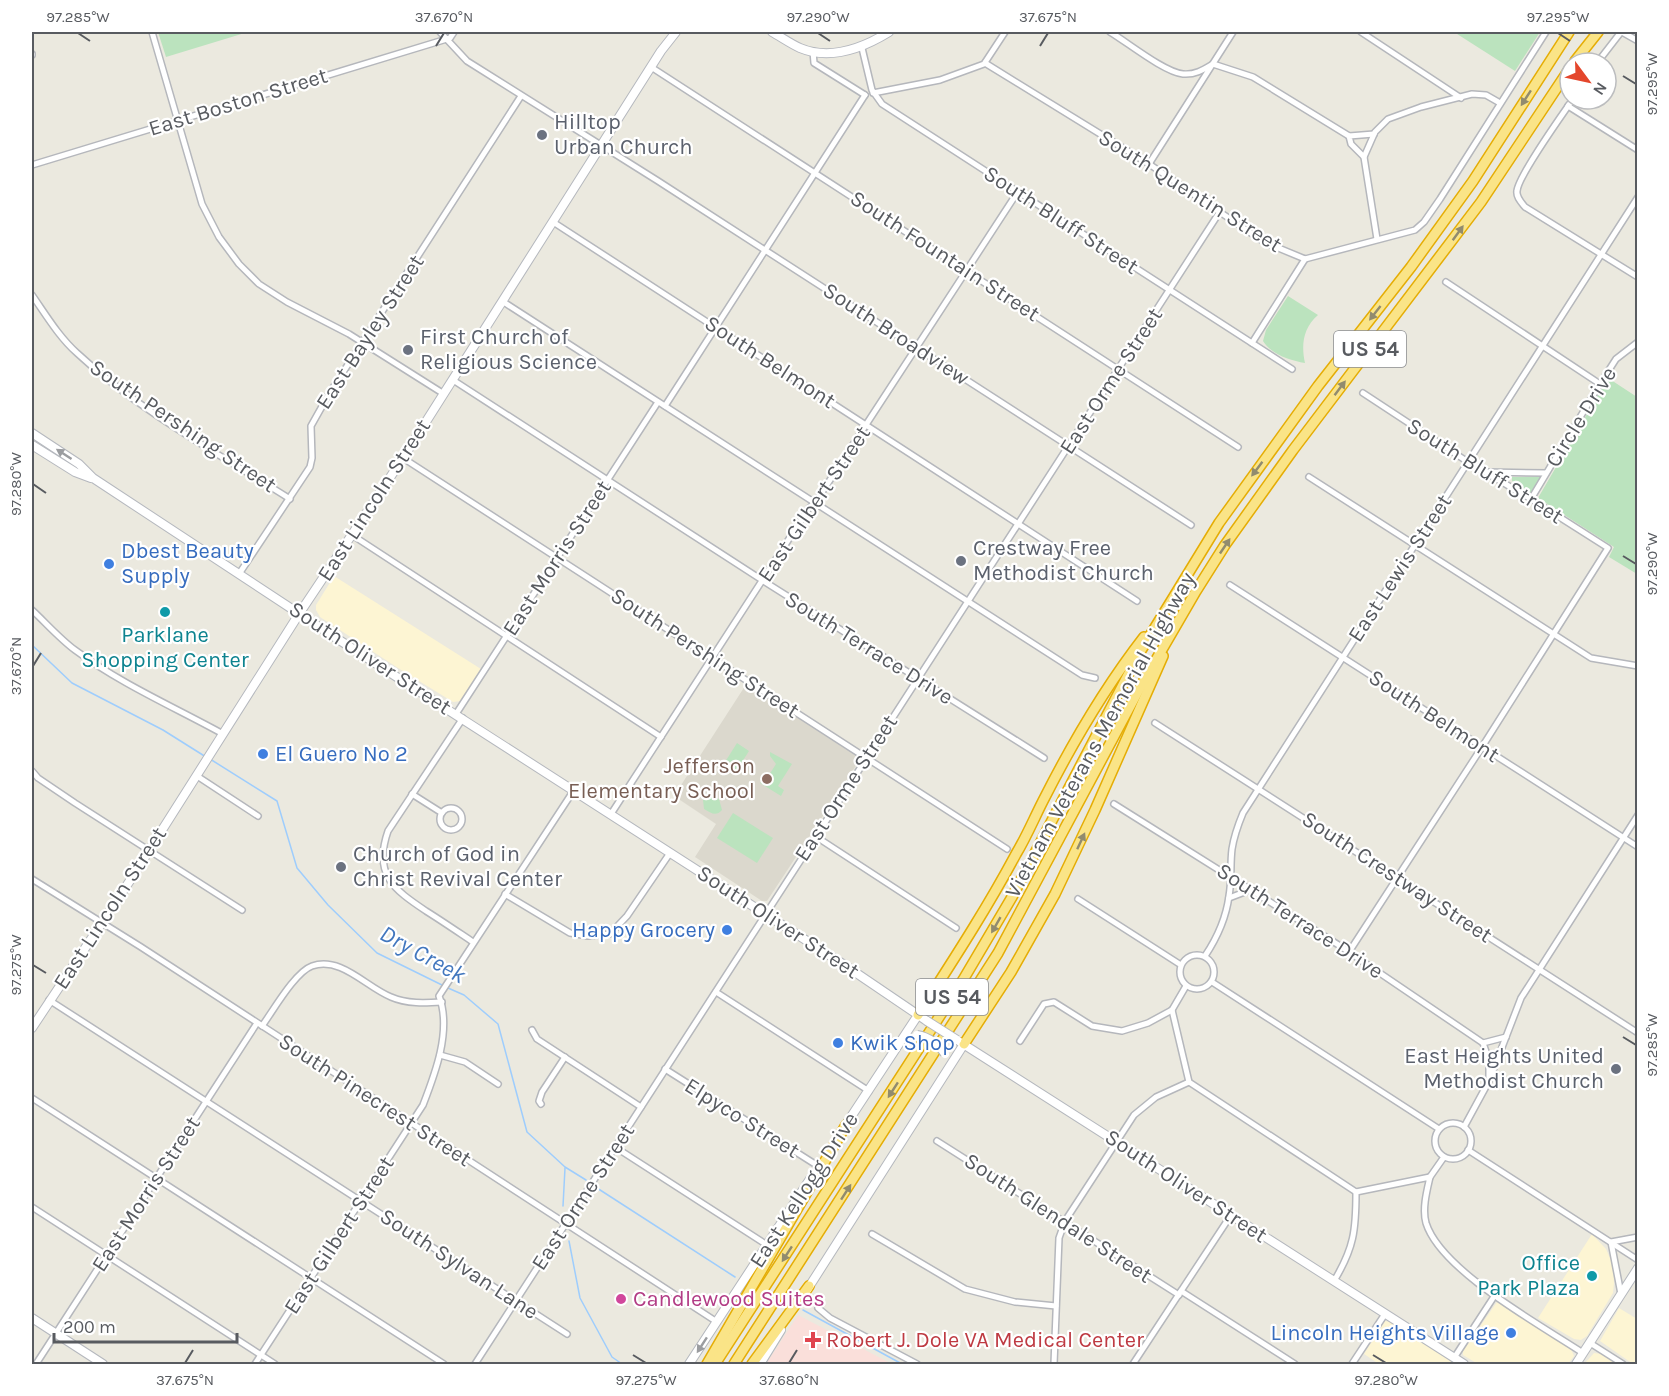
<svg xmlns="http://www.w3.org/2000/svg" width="1669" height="1396" font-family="Karla,sans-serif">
<rect width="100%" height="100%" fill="#ebe9df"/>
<g fill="#fdf5d3">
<polygon points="334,576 481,669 461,701 453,702 398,668 320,617 316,610 316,605"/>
<polygon points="1592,1234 1606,1249 1613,1265 1614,1283 1613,1293 1587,1336 1581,1340 1574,1339 1538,1318"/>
<polygon points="1497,1302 1571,1349 1574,1356 1568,1364 1478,1364 1463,1355 1463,1351"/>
<polygon points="1619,1308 1637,1319 1637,1364 1633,1364 1600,1341"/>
<polygon points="1385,1321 1390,1322 1456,1364 1379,1364 1364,1354"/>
<polygon points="1594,1353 1602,1354 1619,1364 1584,1364"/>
</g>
<polygon fill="#dbd8cd" points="747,683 861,758 767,901 762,901 695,857 716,824 674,796"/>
<polygon fill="#fadfda" points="798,1315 892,1364 766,1364"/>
<g fill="#bbe3be">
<polygon points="158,32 248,32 166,57"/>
<polygon points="1454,32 1540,32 1515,71"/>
<path d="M1288 296 1318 315C1303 328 1301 345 1305 363 1290 360 1272 355 1263 341L1266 330Z"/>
<polygon points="1608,378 1637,397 1637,574 1609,557 1614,547 1538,498"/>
<polygon points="1512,477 1541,477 1531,494 1512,481"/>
<polygon points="737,743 749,751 737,770 725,762"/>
<polygon points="770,752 792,764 778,786 784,790 781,796 760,783 769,775 776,764 770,756"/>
<path d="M707 794 719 799 722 810C716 817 711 813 704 809L703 800Z"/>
<polygon points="733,813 773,838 757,863 717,838"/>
</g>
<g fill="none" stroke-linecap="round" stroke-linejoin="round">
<g stroke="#9ecdfd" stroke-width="1.5">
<polyline points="32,645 72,683 163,730 206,757"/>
<polyline points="210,759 277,801 297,868 328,905 377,953 444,986"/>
<polyline points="448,988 464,995 498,1024 527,1132 565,1167 586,1180"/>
<polyline points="597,1188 735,1277"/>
<polyline points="563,1206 565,1168"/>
<polyline points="569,1241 580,1298 612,1357 622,1364"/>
<polyline points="803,1310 902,1364"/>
</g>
<defs>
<g id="street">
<polyline points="152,32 202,204 219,237 239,264 259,284 287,302 349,334 444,394"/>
<polyline points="440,32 467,61 658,181 1191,525"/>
<path d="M1110 32C1127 42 1164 72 1183 74 1195 75 1203 70 1213 64L1253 77 1349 136"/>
<polyline points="1361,32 1461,98"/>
<polyline points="1622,32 1638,41"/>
<polyline points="862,48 872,90 882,104 1292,369"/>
<polyline points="813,51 814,63 865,95"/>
<polyline points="32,55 32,54"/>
<polyline points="985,63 1149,164 1264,242 1305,259 1415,230 1424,222 1440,199 1546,32"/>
<polyline points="1597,63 1621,32"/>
<polyline points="651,67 1238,447"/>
<polyline points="873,93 940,80 984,64 1005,32"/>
<path d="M1573 99C1562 115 1518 176 1517 191 1516 197 1521 202 1525 207L1638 277"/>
<polyline points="1568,106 1638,150"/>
<polyline points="1364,157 1351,144 1349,136 1374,134"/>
<polyline points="1149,164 1233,32"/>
<polyline points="32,165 450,38 454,32"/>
<polyline points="553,222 1137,601"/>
<polyline points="1377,239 1364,157 1375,132 1388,119 1421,107 1472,94 1486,95 1500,103"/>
<polyline points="1446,282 1600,384"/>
<path d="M32 295C46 315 59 337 77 353 139 411 219 454 290 499"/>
<polyline points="502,301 1082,675 1095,678"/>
<polyline points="1252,343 1305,259"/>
<polyline points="453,380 762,580 1044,758"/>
<polyline points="665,406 865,95"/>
<polyline points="403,458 1007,849"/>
<polyline points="1486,472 1546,473"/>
<polyline points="1309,477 1591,658 1638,666"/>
<polyline points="1531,499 1600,384 1616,359 1638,342"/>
<polyline points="352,535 661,737"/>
<polyline points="239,574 310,467 312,458 311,426 329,394 521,96"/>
<polyline points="1230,585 1638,847"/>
<path d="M32 610C46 623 60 639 75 650 121 684 174 707 223 734"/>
<polyline points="456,714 658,402"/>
<path d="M463 718 388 831C373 874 393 889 426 911 442 921 458 932 473 942"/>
<polyline points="1155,723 1638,1033"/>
<polyline points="32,771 38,778 75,803 242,910"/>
<polyline points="197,776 258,816"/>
<polyline points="412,794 442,813"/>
<polyline points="1114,804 1337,944 1483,1043"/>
<circle cx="451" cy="819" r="11"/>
<polyline points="611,814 809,508 815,503 1017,193"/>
<polyline points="815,836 956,928"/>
<polyline points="32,879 141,947 717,1322"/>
<polyline points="505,894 570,933 588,936 610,934 627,916 670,853"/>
<polyline points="1229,898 1250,890"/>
<polyline points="1078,899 1181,965"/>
<polyline points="1349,952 1482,747 1608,548 1531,499 1468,462 1363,393"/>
<circle cx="1197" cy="972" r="17"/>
<path d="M1205 956C1217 938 1226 919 1229 896 1232 880 1230 865 1232 849 1234 836 1238 825 1243 813L1638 197"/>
<polyline points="1212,982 1439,1129"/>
<polyline points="716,992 869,1091"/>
<polyline points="49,1000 567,1334"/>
<path d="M1172 1010 1189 1082 1356 1192 1430 1177C1427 1190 1422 1209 1426 1223 1441 1271 1541 1325 1583 1353"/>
<path d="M262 1026C273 1011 295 972 312 966 341 956 366 987 391 997 407 1004 425 1003 442 1002"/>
<polyline points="532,1030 537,1039 641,1107"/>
<polyline points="1020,1041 1044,1004 1054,1002 1092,1026 1122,1031 1148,1023 1172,1010 1186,986"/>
<polyline points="440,1055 465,1062 498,1084"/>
<polyline points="665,1069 818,1166"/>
<polyline points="1489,1077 1489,1060 1483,1043 1506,1037"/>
<polyline points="32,1098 444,1364"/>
<polyline points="541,1104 539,1101 542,1092 565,1057"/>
<circle cx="1453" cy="1141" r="18"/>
<polyline points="1464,1127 1489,1081 1521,998 1638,815"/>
<polyline points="937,1141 1179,1295"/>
<polyline points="615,1147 767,1245"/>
<polyline points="1468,1150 1638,1260"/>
<polyline points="1430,1177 1444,1157"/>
<polyline points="32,1207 275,1364"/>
<polyline points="872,1234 965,1289 1015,1302 1056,1306"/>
<path d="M1334 1281C1354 1248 1356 1230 1356 1192"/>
<polyline points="1181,1291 1295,1364"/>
<polyline points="1621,1294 1611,1242 1638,1237"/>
<polyline points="818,1308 830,1318 917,1364"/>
<polyline points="1590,1343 1623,1364"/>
<polyline points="1454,1358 1495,1295"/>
<polyline points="36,1364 257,1023"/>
<path d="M255 1364 423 1105C435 1074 452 1030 439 996L574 790"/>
<polyline points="475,1364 1219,213"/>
<polyline points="1054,1364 1059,1238 1065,1221 1134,1115 1156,1097 1189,1082"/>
<polyline points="1133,1364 1231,1215"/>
<polyline points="1352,1364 1385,1314"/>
</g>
<g id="secondary">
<path d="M772 32C781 37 791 44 800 48 831 61 863 48 889 32"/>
<polyline points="32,433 79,464 93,478 333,636 843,964 927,1021"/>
<polyline points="32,445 75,472 91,478"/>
<polyline points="32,1028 131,879 299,614 403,458 661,51 676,32"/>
<polyline points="960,1042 1464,1364"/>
<polyline points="843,1129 918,1015"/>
<polyline points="807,1290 964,1044"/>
<polyline points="32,1318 103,1364"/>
<polyline points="689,1364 810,1179"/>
<polyline points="760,1364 781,1330"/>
<polyline points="1576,1364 1638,1268"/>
</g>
<g id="highway">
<polyline points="1575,61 1598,32"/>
<path d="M918 1015C952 962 986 910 1016 854 1027 836 1035 816 1045 797 1073 742 1106 686 1144 637"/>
<polyline points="964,1044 1011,972 1055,894 1095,810 1163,656"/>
<polyline points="707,1364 846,1125"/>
<polyline points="715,1364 963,980 1012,897 1140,652 1219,523 1318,386 1411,267 1473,181 1569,32"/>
<polyline points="734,1364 998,953 1142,684 1196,591 1225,545 1293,450 1481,202 1570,68"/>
<polyline points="752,1364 809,1286"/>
</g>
</defs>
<use href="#street" stroke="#b5b7bc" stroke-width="8"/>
<use href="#secondary" stroke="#b5b8be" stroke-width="10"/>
<use href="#highway" stroke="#e5ad05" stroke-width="12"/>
<use href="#street" stroke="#fff" stroke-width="5"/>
<use href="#secondary" stroke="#fff" stroke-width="8"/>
<use href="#highway" stroke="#fae487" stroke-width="9"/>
<defs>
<g id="secondary-bridge">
<polyline points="927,1021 957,1040"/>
<path d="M917 1035C928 1037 939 1044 945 1054"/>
</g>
</defs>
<use href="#secondary-bridge" stroke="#b5b8be" stroke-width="10" stroke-linecap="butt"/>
<use href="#secondary-bridge" stroke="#fff" stroke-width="8"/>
</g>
<defs><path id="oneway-solid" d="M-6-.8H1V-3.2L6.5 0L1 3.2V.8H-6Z" transform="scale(1.5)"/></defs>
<g fill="#918b6e">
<use href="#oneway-solid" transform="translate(1526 98) rotate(123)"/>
<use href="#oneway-solid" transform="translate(1458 233) rotate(-54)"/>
<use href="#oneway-solid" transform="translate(1375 313) rotate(128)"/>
<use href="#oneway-solid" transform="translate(1340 388) rotate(-53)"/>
<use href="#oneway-solid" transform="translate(1257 469) rotate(127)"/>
<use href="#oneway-solid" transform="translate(1225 546) rotate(-56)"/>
<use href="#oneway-solid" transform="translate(1081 841) rotate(-65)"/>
<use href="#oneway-solid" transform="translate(996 925) rotate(120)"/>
<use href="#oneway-solid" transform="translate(893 1090) rotate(123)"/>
<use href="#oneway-solid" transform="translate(846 1192) rotate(-57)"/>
<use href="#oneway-solid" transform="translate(787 1254) rotate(123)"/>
</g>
<g fill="#9b9da0">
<use href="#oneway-solid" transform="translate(64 454) rotate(-147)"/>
<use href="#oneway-solid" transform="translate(702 1345) rotate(123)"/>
</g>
<path fill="none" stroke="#585b60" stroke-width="2" d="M78 33 90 41M818 33 830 41M1558 33 1570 41M436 46 444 33M1040 46 1048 33M1623 76 1636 84M33 484 46 493M1623 556 1636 564M33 666 41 653M33 965 46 973M1623 1037 1636 1045M633 1355 646 1363M1373 1355 1386 1363M185 1363 193 1350M789 1363 797 1350"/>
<g fill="#6b7280" stroke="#fff" stroke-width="2">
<circle cx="542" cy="135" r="6"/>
<circle cx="408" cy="350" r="6"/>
<circle cx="961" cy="561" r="6"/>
<circle cx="341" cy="867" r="6"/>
<circle cx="1616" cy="1069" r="6"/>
</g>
<g fill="#3f7fe0" stroke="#fff" stroke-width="2">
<circle cx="109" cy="564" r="6"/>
<circle cx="263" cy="754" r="6"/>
<circle cx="727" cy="930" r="6"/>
<circle cx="838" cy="1043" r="6"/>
<circle cx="1511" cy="1333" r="6"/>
</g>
<g fill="#0f9aa8" stroke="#fff" stroke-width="2">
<circle cx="165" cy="612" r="6"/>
<circle cx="1592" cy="1276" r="6"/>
</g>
<circle fill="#8d6e63" stroke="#fff" stroke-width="2" cx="767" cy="779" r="6"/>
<circle fill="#d1479c" stroke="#fff" stroke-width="2" cx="621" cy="1299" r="6"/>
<path fill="#e0444e" stroke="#fff" stroke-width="2" d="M810 1331h6v6h6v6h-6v6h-6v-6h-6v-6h6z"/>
<g text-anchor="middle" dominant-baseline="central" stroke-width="4.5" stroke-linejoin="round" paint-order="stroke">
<g fill="#fff" stroke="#8a8c90" stroke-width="1.5">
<rect x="1334" y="331" width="72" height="36" rx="4.5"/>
<rect x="916" y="979" width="72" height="36" rx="4.5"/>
</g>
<g font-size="21" font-weight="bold" fill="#585b60">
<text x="1370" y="349">US 54</text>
<text x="952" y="997">US 54</text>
</g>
<g font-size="22" fill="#585b60" stroke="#fff">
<text transform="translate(238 102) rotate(-17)">East Boston Street</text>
<text transform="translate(1190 191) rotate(32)">South Quentin Street</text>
<text transform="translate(1061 220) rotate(33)">South Bluff Street</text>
<text transform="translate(945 256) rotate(33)">South Fountain Street</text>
<text transform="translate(370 332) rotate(-57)">East Bayley Street</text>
<text transform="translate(896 334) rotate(33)">South Broadview</text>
<text transform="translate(770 362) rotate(33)">South Belmont</text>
<text transform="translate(1111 381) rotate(-57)">East Orme Street</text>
<text transform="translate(1581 417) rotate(-58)">Circle Drive</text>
<text transform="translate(183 426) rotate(34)">South Pershing Street</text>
<text transform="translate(1485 471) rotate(32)">South Bluff Street</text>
<text transform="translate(374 500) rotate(-57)">East Lincoln Street</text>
<text transform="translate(814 504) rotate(-56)">East Gilbert Street</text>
<text transform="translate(557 558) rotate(-57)">East Morris Street</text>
<text transform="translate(1400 568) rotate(-57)">East Lewis Street</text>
<text transform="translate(869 648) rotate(32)">South Terrace Drive</text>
<text transform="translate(705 653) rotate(33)">South Pershing Street</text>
<text transform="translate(370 658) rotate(33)">South Oliver Street</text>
<text transform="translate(1434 716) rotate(33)">South Belmont</text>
<text transform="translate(1100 735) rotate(-61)">Vietnam Veterans Memorial Highway</text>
<text transform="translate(846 788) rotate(-57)">East Orme Street</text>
<text transform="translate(1397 877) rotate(33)">South Crestway Street</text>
<text transform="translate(110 908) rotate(-57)">East Lincoln Street</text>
<text transform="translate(1300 921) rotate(33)">South Terrace Drive</text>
<text transform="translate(778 922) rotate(33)">South Oliver Street</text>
<text transform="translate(375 1100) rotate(33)">South Pinecrest Street</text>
<text transform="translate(742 1118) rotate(32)">Elpyco Street</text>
<text transform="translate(1186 1186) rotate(33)">South Oliver Street</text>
<text transform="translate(804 1190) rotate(-57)">East Kellogg Drive</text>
<text transform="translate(146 1194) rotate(-57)">East Morris Street</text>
<text transform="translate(583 1197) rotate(-57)">East Orme Street</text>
<text transform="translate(1058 1218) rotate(33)">South Glendale Street</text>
<text transform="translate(339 1235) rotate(-57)">East Gilbert Street</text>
<text transform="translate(459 1264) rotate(33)">South Sylvan Lane</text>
</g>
<g font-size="22" fill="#5b616d" stroke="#fff" text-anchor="start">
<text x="554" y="122">Hilltop<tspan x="554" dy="25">Urban Church</tspan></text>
<text x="420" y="337">First Church of<tspan x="420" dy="25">Religious Science</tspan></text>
<text x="973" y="548">Crestway Free<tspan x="973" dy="25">Methodist Church</tspan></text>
<text x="353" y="854">Church of God in<tspan x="353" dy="25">Christ Revival Center</tspan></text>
<text x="1604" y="1056" text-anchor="end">East Heights United<tspan x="1604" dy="25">Methodist Church</tspan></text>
</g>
<g font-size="22" fill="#366cbe" stroke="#fff" text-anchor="start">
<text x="121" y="551">Dbest Beauty<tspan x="121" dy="25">Supply</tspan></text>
<text x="275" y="754">El Guero No 2</text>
<text x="715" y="930" text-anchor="end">Happy Grocery</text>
<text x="850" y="1043">Kwik Shop</text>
<text x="1499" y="1333" text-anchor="end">Lincoln Heights Village</text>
</g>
<g font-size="22" fill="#0d838f" stroke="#fff">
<text x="165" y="635">Parklane<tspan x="165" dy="25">Shopping Center</tspan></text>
<text x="1580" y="1263" text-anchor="end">Office<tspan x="1580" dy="25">Park Plaza</tspan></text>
</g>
<g font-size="22" fill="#785e54" stroke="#fff" text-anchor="end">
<text x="755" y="766">Jefferson<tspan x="755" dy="25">Elementary School</tspan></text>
</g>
<g font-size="22" fill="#b23c85" stroke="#fff" text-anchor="start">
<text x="633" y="1299">Candlewood Suites</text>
</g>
<g font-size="22" fill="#be3a42" stroke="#fff" text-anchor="start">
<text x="826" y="1340">Robert J. Dole VA Medical Center</text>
</g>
<g font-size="24" font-style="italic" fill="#4277be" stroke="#fff">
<text transform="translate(423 954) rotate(29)">Dry Creek</text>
</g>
</g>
<rect width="1669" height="1396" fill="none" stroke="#ffffff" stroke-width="66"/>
<g transform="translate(1588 81) rotate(123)"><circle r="28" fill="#ffffff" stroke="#bcbdbf" stroke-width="1.5"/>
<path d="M0-4.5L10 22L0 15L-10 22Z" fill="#e4462c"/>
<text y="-9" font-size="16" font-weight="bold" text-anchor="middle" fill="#585b60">N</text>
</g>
<path d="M54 1333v9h183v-9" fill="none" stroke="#585b60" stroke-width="3"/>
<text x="63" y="1333" font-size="18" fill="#585b60" stroke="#ffffff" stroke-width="4.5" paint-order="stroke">200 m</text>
<rect x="33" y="33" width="1603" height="1330" fill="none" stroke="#585b60" stroke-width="2"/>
<g font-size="15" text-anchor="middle" fill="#585b60">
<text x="78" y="22">97.285°W</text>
<text x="444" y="22">37.670°N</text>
<text x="818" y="22">97.290°W</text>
<text x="1048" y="22">37.675°N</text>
<text x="1558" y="22">97.295°W</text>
<text transform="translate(1652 84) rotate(-90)" y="5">97.295°W</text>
<text transform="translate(16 484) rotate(-90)" y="5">97.280°W</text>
<text transform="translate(1652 564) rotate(-90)" y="5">97.290°W</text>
<text transform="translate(16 666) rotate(-90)" y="5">37.670°N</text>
<text transform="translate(16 965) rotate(-90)" y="5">97.275°W</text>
<text transform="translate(1652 1045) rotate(-90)" y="5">97.285°W</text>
<text x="185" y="1385">37.675°N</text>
<text x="646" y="1385">97.275°W</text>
<text x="789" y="1385">37.680°N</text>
<text x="1386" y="1385">97.280°W</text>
</g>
</svg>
